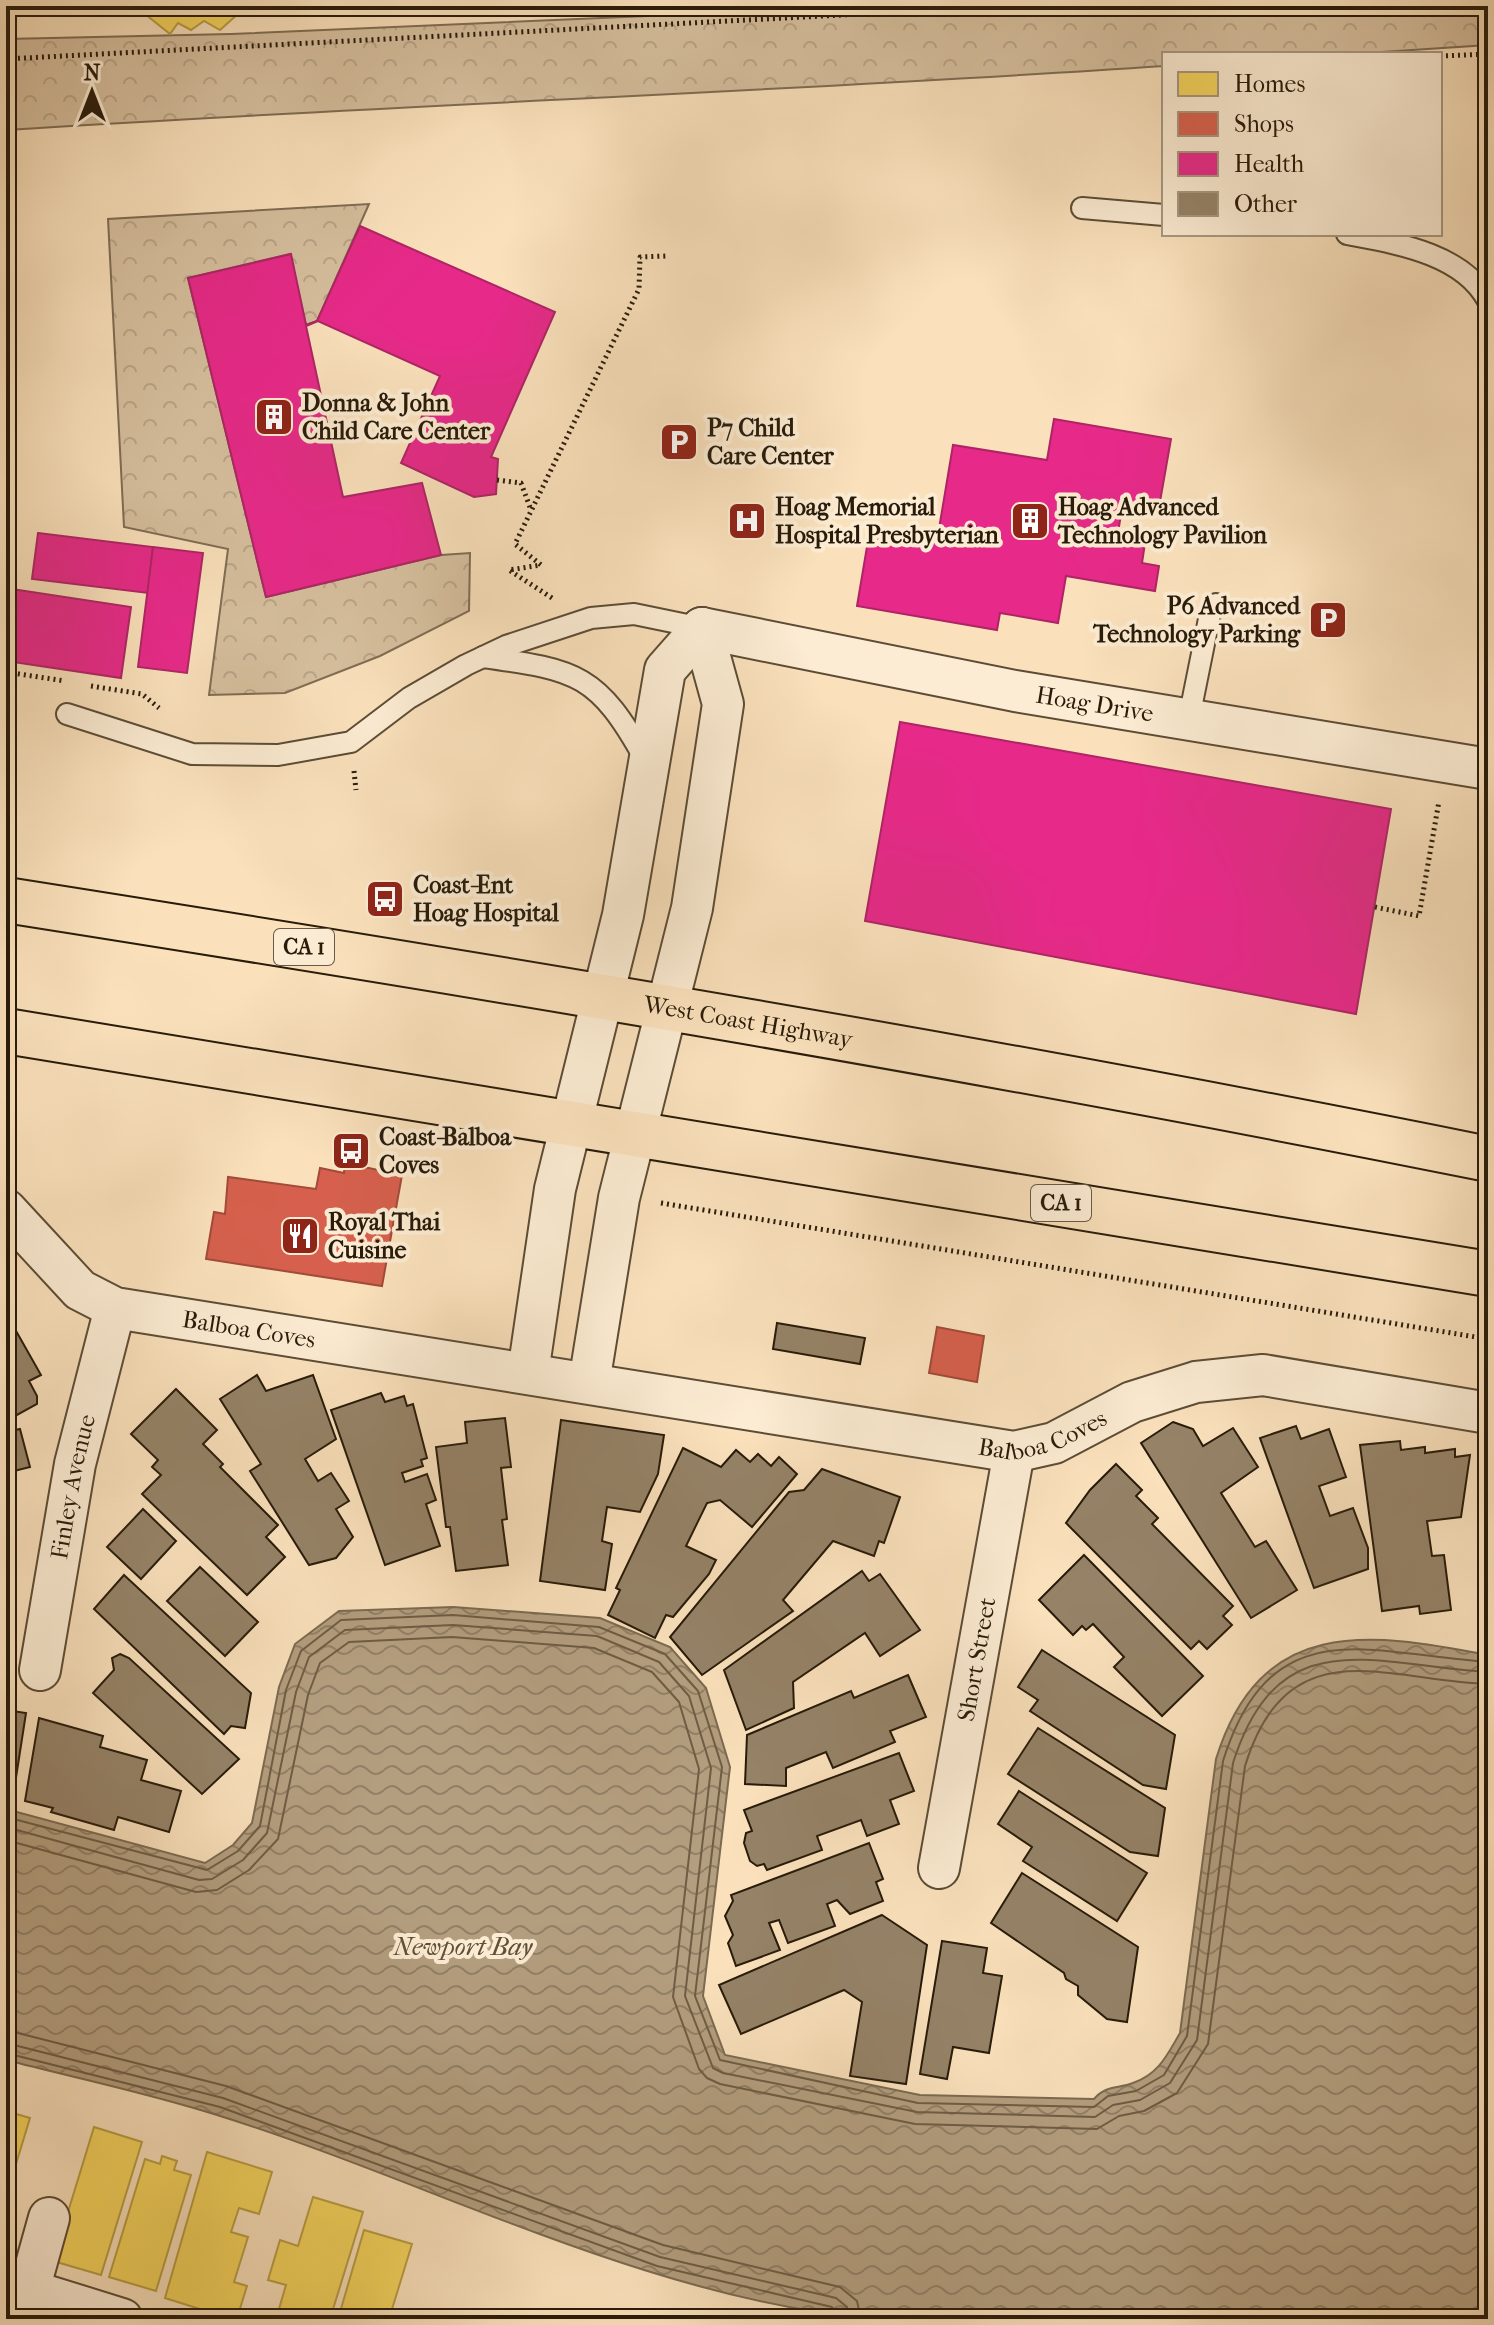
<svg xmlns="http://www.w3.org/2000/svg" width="1494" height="2325" font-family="'IM FELL French Canon',serif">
<defs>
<pattern id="park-crowns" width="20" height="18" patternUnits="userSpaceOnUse" patternTransform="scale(2)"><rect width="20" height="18" fill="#d6bf9e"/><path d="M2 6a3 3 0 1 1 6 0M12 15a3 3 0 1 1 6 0" fill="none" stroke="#b8a487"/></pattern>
<pattern id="water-waves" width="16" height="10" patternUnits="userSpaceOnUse" patternTransform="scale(2)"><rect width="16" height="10" fill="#b39e7f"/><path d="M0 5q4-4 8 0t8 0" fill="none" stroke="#928066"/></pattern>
</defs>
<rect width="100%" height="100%" fill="#fae1bc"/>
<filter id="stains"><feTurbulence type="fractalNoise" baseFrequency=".0025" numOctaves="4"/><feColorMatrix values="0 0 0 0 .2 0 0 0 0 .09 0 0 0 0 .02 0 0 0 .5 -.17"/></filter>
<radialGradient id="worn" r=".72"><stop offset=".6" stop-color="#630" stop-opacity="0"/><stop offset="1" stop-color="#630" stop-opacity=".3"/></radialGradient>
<g fill="url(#park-crowns)" stroke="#7f6d54" stroke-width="2">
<path d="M882 6H1488V45L1351 54H1164V66C778 92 392 105 6 130V39L231 34Z"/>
<polygon points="369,204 317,321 306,325 290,254 188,278 266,597 441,555 470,553 469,611 380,656 285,693 209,695 228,549 124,527 108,219"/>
</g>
<path fill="url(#water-waves)" stroke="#7b6a50" stroke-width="2" d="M453 1607 600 1618 670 1647 706 1688 730 1767 703 1996 725 2055 920 2095 1094 2099C1106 2085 1117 2089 1133 2083 1159 2074 1167 2055 1180 2033L1216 1759C1260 1617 1366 1631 1488 1655V2319H870C641 2296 434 2183 217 2115 148 2093 76 2078 6 2060V1809L205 1863 233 1845 252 1823 279 1687 295 1644 339 1611Z"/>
<g fill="#f6d55c" stroke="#b89d43" stroke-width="2">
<polygon points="135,6 296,6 291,12 239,13 220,30 204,21 191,30 178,23 170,34"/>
<polygon points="6,2111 30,2118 6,2197"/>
<polygon points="94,2127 142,2142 101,2275 53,2261"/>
<polygon points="207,2152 272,2172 259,2214 239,2208 231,2232 248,2237 234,2282 247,2286 238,2315 227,2312 225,2317 165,2298"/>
<polygon points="162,2156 177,2161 174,2170 191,2175 156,2291 109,2277 145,2159 160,2164"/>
<polygon points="313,2197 363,2212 330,2319 276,2319 286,2285 268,2280 280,2240 298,2246"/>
<polygon points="364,2230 412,2244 389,2319 338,2319"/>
</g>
<g fill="#d6604d" stroke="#a24b39" stroke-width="2">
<polygon points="345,1163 402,1175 382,1286 206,1259 214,1212 225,1214 228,1177 316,1189 320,1168 344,1173"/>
<polygon points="937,1327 984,1336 977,1382 929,1373"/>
</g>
<g fill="#e7298a" stroke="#ae2564" stroke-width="2">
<polygon points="360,226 555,312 491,457 498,459 496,494 474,497 401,463 440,376 318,321 306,326 343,497 422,483 441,555 266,597 188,278 291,254 306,325 317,321"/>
<polygon points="1054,419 1171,439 1158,513 1122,508 1117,539 1145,543 1142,563 1159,566 1155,591 1066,576 1058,623 1000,613 997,630 857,606 870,529 937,541 953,445 1047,460"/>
<polygon points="38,533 153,547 148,593 32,579"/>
<polygon points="153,547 203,553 187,673 138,667"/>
<polygon points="12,589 131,607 121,678 6,661"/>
<polygon points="900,722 1391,809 1356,1014 865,921"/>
</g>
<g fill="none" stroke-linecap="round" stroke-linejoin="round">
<g stroke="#6e5c44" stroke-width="2">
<path d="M6 1817 207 1870 238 1851 260 1826 286 1690 301 1651 341 1620 453 1615 599 1627 665 1654 698 1691 722 1767 695 1996 720 2060 918 2103 1094 2107 1108 2096 1136 2091 1164 2075 1187 2036 1223 1761C1271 1608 1369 1654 1488 1662"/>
<path d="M6 1827 199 1880 212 1879 243 1860 267 1833 296 1692 309 1657 345 1630 453 1625 597 1636 659 1662 689 1696 711 1768 685 1996 713 2068 723 2073 917 2112 1095 2117 1113 2105 1140 2100 1170 2083 1197 2040 1233 1763C1279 1618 1375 1666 1488 1672"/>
<path d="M6 1840 196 1892 217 1890 249 1870 278 1839 308 1695 320 1663 349 1642 452 1637 594 1648 652 1672 679 1702 699 1769 673 1997 699 2069 707 2078 720 2084 915 2124 1097 2129 1119 2116 1144 2111 1177 2093 1208 2044 1245 1766C1288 1628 1383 1680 1488 1684"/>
<polyline points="6,2030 226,2086 663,2245 840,2287 857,2301 861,2319"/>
<polyline points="6,2043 223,2098 660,2257 836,2298 847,2307 849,2319"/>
<polyline points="6,2053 220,2107 657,2266 832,2307 839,2319"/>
</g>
</g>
<g fill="#958267" stroke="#281b0a" stroke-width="2">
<polygon points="11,1322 41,1375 29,1381 37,1396 37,1404 6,1421 6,1324"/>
<polygon points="777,1323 865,1338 860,1364 773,1349"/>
<polygon points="257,1375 266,1391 313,1375 336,1439 305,1459 318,1481 331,1473 349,1501 336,1509 353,1537 336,1558 309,1565 250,1471 261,1464 220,1399"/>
<polygon points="176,1389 217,1430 203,1444 223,1464 220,1467 278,1525 266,1537 285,1557 247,1595 142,1494 161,1475 152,1467 158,1460 131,1434"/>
<polygon points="381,1393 385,1402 404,1396 407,1406 413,1404 427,1458 421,1460 423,1466 402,1473 405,1482 427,1474 436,1500 426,1504 440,1546 385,1565 331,1410"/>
<polygon points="505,1418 511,1467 501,1468 507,1519 502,1520 508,1565 456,1571 450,1527 446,1527 436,1447 467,1443 465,1422"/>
<polygon points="561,1420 664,1435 658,1474 640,1512 607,1507 602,1541 612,1544 605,1590 540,1581"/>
<polygon points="1173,1422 1193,1429 1203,1446 1233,1428 1258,1467 1221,1493 1255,1547 1266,1541 1297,1590 1251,1618 1141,1443"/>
<polygon points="1296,1426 1301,1439 1329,1429 1346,1477 1319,1486 1330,1516 1353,1508 1368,1548 1368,1569 1314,1588 1260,1438"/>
<polygon points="20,1429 30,1467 6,1473 6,1432"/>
<polygon points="1400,1441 1401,1450 1425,1447 1425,1453 1455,1449 1455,1457 1470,1455 1461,1517 1427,1521 1432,1556 1444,1555 1451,1610 1420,1614 1419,1606 1382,1611 1360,1445"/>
<polygon points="683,1448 721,1467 736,1450 750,1462 758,1454 771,1466 779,1457 797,1474 752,1527 720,1500 707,1503 686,1546 716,1560 709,1574 673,1617 666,1615 655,1638 608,1615 620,1590 616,1588"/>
<polygon points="1116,1464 1142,1490 1136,1496 1158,1518 1152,1524 1233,1606 1223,1616 1232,1625 1207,1649 1199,1641 1191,1649 1066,1523 1090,1490"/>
<polygon points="822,1469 900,1497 884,1543 879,1541 874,1556 833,1541 783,1600 793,1611 702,1675 670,1637 789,1492 804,1490"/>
<polygon points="143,1509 176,1541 141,1579 107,1547"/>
<polygon points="6,1511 15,1553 6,1555"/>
<polygon points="1084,1555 1203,1676 1162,1716 1114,1667 1124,1657 1093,1624 1086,1630 1082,1626 1073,1635 1039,1600"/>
<polygon points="200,1567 258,1622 225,1656 167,1601"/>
<polygon points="862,1571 869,1581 880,1574 920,1630 880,1656 865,1633 793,1682 794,1708 746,1730 724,1670"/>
<polygon points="124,1575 251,1693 245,1728 231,1726 224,1734 94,1609"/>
<polygon points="1042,1650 1175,1735 1166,1789 1143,1785 1030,1711 1038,1700 1018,1687"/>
<polygon points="120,1654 129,1658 239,1759 202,1794 93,1693 114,1670 112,1658"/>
<polygon points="908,1675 926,1717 890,1731 895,1742 833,1768 826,1752 786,1768 786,1786 745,1784 747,1735 851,1691 854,1698"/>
<polygon points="6,1710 26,1713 13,1797 6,1796"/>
<polygon points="39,1718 103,1736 100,1747 147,1760 141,1780 181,1791 169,1832 118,1817 114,1830 51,1812 53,1808 25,1801"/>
<polygon points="1038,1728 1165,1808 1158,1856 1130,1852 1008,1774"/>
<polygon points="899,1753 914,1791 890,1800 899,1824 867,1836 861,1820 817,1836 822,1850 767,1870 764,1864 757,1866 750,1861 744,1843 746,1833 752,1831 744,1810"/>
<polygon points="1019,1791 1147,1873 1117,1921 1023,1861 1032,1847 998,1824"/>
<polygon points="869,1843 883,1879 876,1882 883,1901 850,1914 837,1900 827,1904 835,1926 788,1943 779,1920 769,1923 780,1950 736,1966 728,1943 733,1935 725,1916 733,1901 731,1895"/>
<polygon points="1022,1873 1138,1947 1127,2022 1107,2019 1078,1995 1078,1986 1066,1979 1064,1973 991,1923"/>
<polygon points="882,1915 927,1945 906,2084 850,2076 862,2002 844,1990 741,2034 719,1985"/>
<polygon points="942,1941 987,1948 983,1973 1002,1976 989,2053 953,2047 947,2079 920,2074"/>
</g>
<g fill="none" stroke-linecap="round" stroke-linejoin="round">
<defs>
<g id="service">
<polyline points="1082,208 1164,215"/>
<path d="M1347 234C1394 243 1463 253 1488 301"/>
<path d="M483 657C578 670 598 674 646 761"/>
<polyline points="67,714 192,754 278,755 351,742 409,698 466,665 506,646 591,618 634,614 702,628"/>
<polyline points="1189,718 1211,609 1216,604"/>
</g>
<g id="minor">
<path id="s1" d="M702 628 1015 691 1488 769"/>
<path id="s2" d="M6 1210 80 1290 115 1308 1014 1452 1054 1443 1132 1402 1196 1382 1263 1375 1488 1413"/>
<polyline points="528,1373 555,1189 623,915 665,670 702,628"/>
<polyline points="589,1383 619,1198 692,908 723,704 702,628"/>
<path id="s3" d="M40 1670 75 1464 115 1308"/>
<path id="s4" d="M939 1868 1014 1452"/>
<polyline points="6,2283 122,2319"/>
<polyline points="21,2319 49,2218"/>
</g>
<g id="trunk">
<path id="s5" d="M6 900C501 978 996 1060 1488 1159"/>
<polyline points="6,1031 1488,1274"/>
</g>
</defs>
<use href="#service" stroke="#5c4c36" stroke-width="24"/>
<use href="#minor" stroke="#5c4c36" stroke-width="44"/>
<use href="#trunk" stroke="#281b0a" stroke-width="48"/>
<g stroke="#281b0a" stroke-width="5" stroke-dasharray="2 4" stroke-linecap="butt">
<polyline points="1440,56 1488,54"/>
<polyline points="6,59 1013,6"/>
<polyline points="497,480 521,483 531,510"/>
<polyline points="552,598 509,570 541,565 515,544 639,289 640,257 667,256"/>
<polyline points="6,672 65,681"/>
<polyline points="91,686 142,694 159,708"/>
<polyline points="354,771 356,790"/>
<polyline points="1375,907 1419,916 1439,801"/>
<polyline points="661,1203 1488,1339"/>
</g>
<use href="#service" stroke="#fcecd3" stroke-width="20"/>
<use href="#minor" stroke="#fcecd3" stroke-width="40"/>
<use href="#trunk" stroke="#fae1bc" stroke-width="44"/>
</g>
<defs>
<symbol id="building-square" viewBox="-11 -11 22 22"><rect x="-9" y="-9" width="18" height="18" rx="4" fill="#8f2418" stroke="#fcecd3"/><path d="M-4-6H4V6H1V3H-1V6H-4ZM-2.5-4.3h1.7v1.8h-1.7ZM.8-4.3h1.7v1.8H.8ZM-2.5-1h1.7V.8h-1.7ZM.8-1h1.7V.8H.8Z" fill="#fff"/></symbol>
<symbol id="parking-square" viewBox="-11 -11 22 22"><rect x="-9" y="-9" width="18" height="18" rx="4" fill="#8f2418" stroke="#fcecd3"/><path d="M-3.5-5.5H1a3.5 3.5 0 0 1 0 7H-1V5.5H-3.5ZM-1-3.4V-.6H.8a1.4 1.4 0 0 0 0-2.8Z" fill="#fff"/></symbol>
<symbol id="hospital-square" viewBox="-11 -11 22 22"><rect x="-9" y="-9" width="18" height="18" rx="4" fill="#8f2418" stroke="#fcecd3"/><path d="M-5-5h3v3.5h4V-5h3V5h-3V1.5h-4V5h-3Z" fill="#fff"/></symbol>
<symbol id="bus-square" viewBox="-11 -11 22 22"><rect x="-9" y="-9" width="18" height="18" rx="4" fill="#8f2418" stroke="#fcecd3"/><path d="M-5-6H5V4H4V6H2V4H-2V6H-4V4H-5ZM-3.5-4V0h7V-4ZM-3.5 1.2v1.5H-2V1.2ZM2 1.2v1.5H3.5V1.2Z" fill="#fff"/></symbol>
<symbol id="restaurant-square" viewBox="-11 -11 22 22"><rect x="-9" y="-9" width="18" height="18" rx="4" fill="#8f2418" stroke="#fcecd3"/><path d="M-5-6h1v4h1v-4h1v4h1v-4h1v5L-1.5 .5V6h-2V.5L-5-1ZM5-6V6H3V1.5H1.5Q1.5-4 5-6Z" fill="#fff"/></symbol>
</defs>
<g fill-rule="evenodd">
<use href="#building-square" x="252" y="395" width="44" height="44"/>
<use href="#parking-square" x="657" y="420" width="44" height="44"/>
<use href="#hospital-square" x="725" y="499" width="44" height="44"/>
<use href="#building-square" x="1008" y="499" width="44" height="44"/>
<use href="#parking-square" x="1306" y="598" width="44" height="44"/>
<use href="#bus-square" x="363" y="877" width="44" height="44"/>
<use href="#bus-square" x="329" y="1129" width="44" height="44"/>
<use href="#restaurant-square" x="278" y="1214" width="44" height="44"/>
</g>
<g text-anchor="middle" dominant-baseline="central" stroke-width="8" stroke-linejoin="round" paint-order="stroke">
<g fill="#fcecd3" stroke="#685a46" stroke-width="2">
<rect x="274" y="929" width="60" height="36" rx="6"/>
<rect x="1031" y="1185" width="60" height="36" rx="6"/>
</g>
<g font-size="22" font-weight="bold" fill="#281b0a">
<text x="304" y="947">CA 1</text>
<text x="1061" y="1203">CA 1</text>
</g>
<g font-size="24" font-weight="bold" fill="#281b0a" stroke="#fcecd3" text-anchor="start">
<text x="302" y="403">Donna &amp; John<tspan x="302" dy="28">Child Care Center</tspan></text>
<text x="707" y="428">P7 Child<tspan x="707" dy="28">Care Center</tspan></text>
<text x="775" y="507">Hoag Memorial<tspan x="775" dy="28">Hospital Presbyterian</tspan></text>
<text x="1058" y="507">Hoag Advanced<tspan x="1058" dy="28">Technology Pavilion</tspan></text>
<text x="1300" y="606" text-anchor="end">P6 Advanced<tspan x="1300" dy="28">Technology Parking</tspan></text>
<text x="413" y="885">Coast-Ent<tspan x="413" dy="28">Hoag Hospital</tspan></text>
<text x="379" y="1137">Coast-Balboa<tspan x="379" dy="28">Coves</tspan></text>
<text x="328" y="1222">Royal Thai<tspan x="328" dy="28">Cuisine</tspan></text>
</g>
<g font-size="24" fill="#281b0a" stroke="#fcecd3">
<text stroke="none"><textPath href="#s1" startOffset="400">Hoag Drive</textPath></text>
<text stroke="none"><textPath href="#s5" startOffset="752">West Coast Highway</textPath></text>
<text stroke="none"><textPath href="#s2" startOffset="284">Balboa Coves</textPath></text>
<text stroke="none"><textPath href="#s2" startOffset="1090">Balboa Coves</textPath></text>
<text stroke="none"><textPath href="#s3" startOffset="186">Finley Avenue</textPath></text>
<text stroke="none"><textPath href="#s4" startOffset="212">Short Street</textPath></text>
</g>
<g font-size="26" font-style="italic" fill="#604f39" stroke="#fcecd3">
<text x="463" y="1946">Newport Bay</text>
</g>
</g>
<rect width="1494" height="2325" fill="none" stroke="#fae1bc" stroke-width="32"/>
<rect x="8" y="8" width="1478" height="2309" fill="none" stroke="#281b0a" stroke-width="4"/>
<rect x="16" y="16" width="1462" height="2293" fill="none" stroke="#281b0a" stroke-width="2"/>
<rect x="1162" y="52" width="280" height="184" fill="#fcecd3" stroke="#a79883" stroke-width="2"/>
<rect x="1178" y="72" width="40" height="24" fill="#f6d55c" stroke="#a79883" stroke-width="2"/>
<text x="1234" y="92" font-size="24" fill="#281b0a">Homes</text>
<rect x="1178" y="112" width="40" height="24" fill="#d6604d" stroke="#a79883" stroke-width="2"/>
<text x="1234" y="132" font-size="24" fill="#281b0a">Shops</text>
<rect x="1178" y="152" width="40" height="24" fill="#e7298a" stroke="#a79883" stroke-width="2"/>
<text x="1234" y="172" font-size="24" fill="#281b0a">Health</text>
<rect x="1178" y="192" width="40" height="24" fill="#958267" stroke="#a79883" stroke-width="2"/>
<text x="1234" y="212" font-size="24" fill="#281b0a">Other</text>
<g transform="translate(92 92)" stroke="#fcecd3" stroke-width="6" paint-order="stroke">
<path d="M0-6L14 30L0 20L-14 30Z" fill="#281b0a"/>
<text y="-12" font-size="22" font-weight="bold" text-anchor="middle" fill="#281b0a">N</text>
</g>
<rect width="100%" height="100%" filter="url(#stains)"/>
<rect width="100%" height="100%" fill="url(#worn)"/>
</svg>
